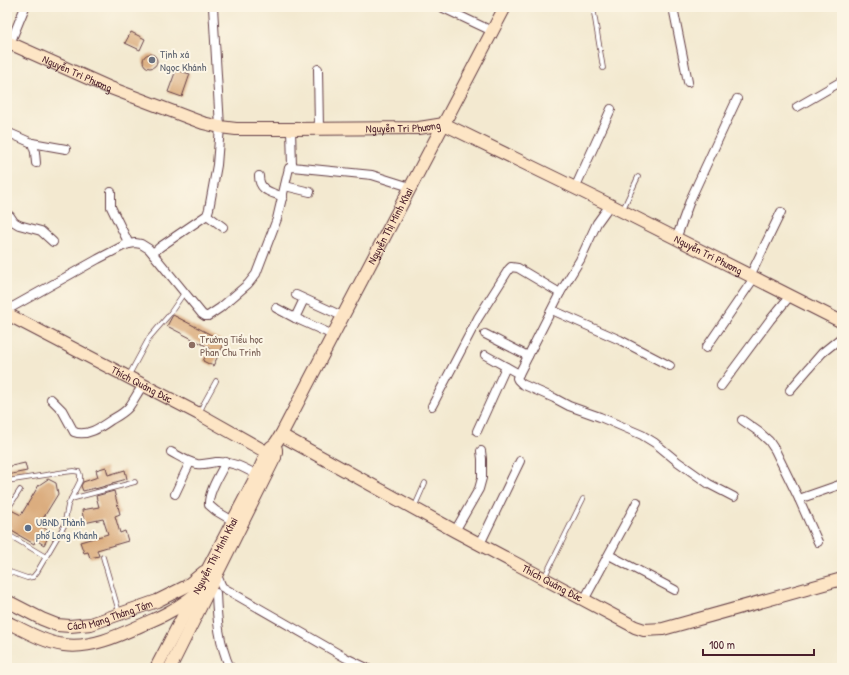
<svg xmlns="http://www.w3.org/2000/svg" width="849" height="675" font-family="'Patrick Hand',sans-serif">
<rect width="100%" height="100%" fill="#fcf5e5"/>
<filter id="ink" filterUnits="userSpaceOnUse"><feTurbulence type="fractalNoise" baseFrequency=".025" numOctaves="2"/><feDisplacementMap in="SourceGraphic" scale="8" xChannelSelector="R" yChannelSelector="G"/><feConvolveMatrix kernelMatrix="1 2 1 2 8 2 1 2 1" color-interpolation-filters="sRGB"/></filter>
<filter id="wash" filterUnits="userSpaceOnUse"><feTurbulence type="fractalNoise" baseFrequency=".012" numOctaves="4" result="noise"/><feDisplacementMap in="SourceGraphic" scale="16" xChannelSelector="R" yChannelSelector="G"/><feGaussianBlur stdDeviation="0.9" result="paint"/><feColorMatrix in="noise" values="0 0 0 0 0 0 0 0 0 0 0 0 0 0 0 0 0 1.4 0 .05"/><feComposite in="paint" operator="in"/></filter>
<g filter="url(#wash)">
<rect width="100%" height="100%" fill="#f3e9d0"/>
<g id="blocks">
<g fill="#dbad7f">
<polygon points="131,32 145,39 140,50 125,43"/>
<circle cx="150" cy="61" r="7"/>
<polygon points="176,70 190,74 182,97 168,92"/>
<polygon points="173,315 225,342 213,366 203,361 210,348 167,326"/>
<polygon points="25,463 27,471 7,475 7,467"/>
<polygon points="106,467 108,475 125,470 127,479 112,483 112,484 95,489 95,488 83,491 81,486 83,482 98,477 96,470"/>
<polygon points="48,479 56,483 58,494 39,525 51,532 44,545 36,540 34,544 10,530 12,527 7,524 7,517 11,510 21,515 39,485"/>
<polygon points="114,491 120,514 115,516 120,533 125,531 128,541 97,550 99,556 90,558 88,552 84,553 80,542 108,534 103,519 84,523 82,510 99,507 96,496"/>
</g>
</g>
</g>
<g filter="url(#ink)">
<use href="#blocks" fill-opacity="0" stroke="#633d44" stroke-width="1"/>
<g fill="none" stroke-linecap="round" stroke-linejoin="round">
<defs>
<g id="lane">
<polyline points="593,7 603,68"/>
<polyline points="623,209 638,177"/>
<polyline points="129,375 149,338 169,315 184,293"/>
<polyline points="199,413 205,401 216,381"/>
<polyline points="7,481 65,472 74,471 79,472 80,475 80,481 68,505 64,526 37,572 33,577 27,578 7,571"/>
<polyline points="71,499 135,482"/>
<polyline points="414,508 425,483"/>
<polyline points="7,510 20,490"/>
<polyline points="7,534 46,557"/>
<polyline points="103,557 119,612"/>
<polyline points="544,578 583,499"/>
</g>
<g id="street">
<polyline points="441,7 492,31"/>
<polyline points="673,7 688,82"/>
<polyline points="7,51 25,7"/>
<polyline points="318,69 319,129"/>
<polyline points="797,107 842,81"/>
<polyline points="291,129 292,167"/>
<polyline points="7,132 32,143 66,149"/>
<polyline points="32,143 35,152 36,163"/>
<path d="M259 176C259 191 271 192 283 197"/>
<polyline points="285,186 310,192"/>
<polyline points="575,188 611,109"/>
<polyline points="111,192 111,207 129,244"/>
<polyline points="610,205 597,223 580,260 560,293 519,374 517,378 518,380 522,384 554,398 569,406 600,417 642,435 655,443 678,462 709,484 734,497"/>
<polyline points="7,215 10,216 14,222 19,225 41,231 53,242"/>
<polyline points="207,215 223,227"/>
<polyline points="676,239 691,198 737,99"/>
<polyline points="153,253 160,247 207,215 209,209 217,165 220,127 213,7"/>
<polyline points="750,276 781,212"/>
<polyline points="296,295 342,316"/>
<polyline points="276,308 295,318 333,335"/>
<polyline points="7,310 98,259 123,246 129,244 135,243 141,244 149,249 202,314 205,316 208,316 220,308 248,284 256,274 277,219 289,168 292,167 372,175 410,187"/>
<polyline points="552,310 620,340 670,366"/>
<polyline points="295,318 304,299"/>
<polyline points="485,334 528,356"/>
<polyline points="706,348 754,278"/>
<polyline points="485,355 519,374"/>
<polyline points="721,386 770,320 790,296"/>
<polyline points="790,390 822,353 842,337"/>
<path d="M51 399 62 410 74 432C87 437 101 427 111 420 118 416 124 413 129 407 134 400 138 392 143 385"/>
<polyline points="432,406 478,318 509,269 511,267 518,268 560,293"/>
<polyline points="742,420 759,432 769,441 775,450 799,499 818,542"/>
<polyline points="477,431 506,367"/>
<path d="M171 452C179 456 187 462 197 464 203 465 209 463 216 462 231 461 243 467 257 475"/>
<path d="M226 462C220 474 208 492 209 505L216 511 233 521"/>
<polyline points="175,494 190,462"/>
<polyline points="799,499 842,484"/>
<polyline points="455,531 479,489 482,478 482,459 481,451"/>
<polyline points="480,544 520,461"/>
<polyline points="609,555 675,590"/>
<polyline points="216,573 222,587 346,658 367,668"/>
<path d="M216 593C217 620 219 643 230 668"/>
<polyline points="584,600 637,502"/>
</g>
<g id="secondary">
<path id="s1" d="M7 42 108 87 187 117 203 123 220 127 236 129H291L419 128 444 124 610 205 842 322"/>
<path id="s2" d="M7 314 199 414 275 457"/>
<path id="s3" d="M281 435 455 531 635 627 644 630 663 629 842 579"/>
<path id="s4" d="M7 601 42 619 57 625 70 626 91 624 157 601 187 586 204 572"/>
<path d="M7 622C25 631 44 642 64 645 91 649 120 635 144 624 152 620 161 617 169 612 177 608 185 602 192 597"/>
<path id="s5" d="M156 668 257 475 267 453 271 447 275 444 281 435 333 335 505 7"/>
<polyline points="170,668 275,457 276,452 276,449"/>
</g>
</defs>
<use href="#lane" stroke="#633d44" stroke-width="5.5"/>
<use href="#street" stroke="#633d44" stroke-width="10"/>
<use href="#secondary" stroke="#633d44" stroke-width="14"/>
<use href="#lane" stroke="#fff" stroke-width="4"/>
<use href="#street" stroke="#fff" stroke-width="8"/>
<use href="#secondary" stroke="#fde5c5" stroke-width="12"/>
</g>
</g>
<circle fill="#6b7280" stroke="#fcf5e5" stroke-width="1.5" cx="152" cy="60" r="4"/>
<circle fill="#8d6e63" stroke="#fcf5e5" stroke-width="1.5" cx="192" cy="345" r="4"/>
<circle fill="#5c6f8a" stroke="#fcf5e5" stroke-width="1.5" cx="28" cy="528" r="4"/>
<g text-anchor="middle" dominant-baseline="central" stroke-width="4" stroke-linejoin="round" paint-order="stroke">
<g font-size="11" fill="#5b616d" stroke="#fcf5e5" text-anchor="start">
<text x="160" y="54">Tịnh xá<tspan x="160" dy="13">Ngọc Khánh</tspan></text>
</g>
<g font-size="11" fill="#4a1f2b" stroke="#fcf5e5">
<text stroke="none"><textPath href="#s1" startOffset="77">Nguyễn Tri Phương</textPath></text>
<text stroke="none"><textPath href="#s1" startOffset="413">Nguyễn Tri Phương</textPath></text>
<text stroke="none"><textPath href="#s5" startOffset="501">Nguyễn Thị Minh Khai</textPath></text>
<text stroke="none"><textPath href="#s1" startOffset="749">Nguyễn Tri Phương</textPath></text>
<text stroke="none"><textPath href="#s2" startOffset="152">Thích Quảng Đức</textPath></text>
<text stroke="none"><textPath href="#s5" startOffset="127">Nguyễn Thị Minh Khai</textPath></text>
<text stroke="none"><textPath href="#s3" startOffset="309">Thích Quảng Đức</textPath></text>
<text stroke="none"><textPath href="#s4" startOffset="110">Cách Mạng Tháng Tám</textPath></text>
</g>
<g font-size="11" fill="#785e54" stroke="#fcf5e5" text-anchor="start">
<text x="200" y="339">Trường Tiểu học<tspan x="200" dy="13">Phan Chu Trinh</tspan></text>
</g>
<g font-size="11" fill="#4e5e75" stroke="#fcf5e5" text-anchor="start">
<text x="36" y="522">UBND Thành<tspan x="36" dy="13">phố Long Khánh</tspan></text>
</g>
</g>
<rect width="849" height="675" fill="none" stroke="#fcf5e5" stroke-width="24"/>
<path d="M703 649v6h111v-6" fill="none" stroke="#4a1f2b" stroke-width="2"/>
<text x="709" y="649" font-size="12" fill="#4a1f2b" stroke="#fcf5e5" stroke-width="3" paint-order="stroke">100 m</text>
</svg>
